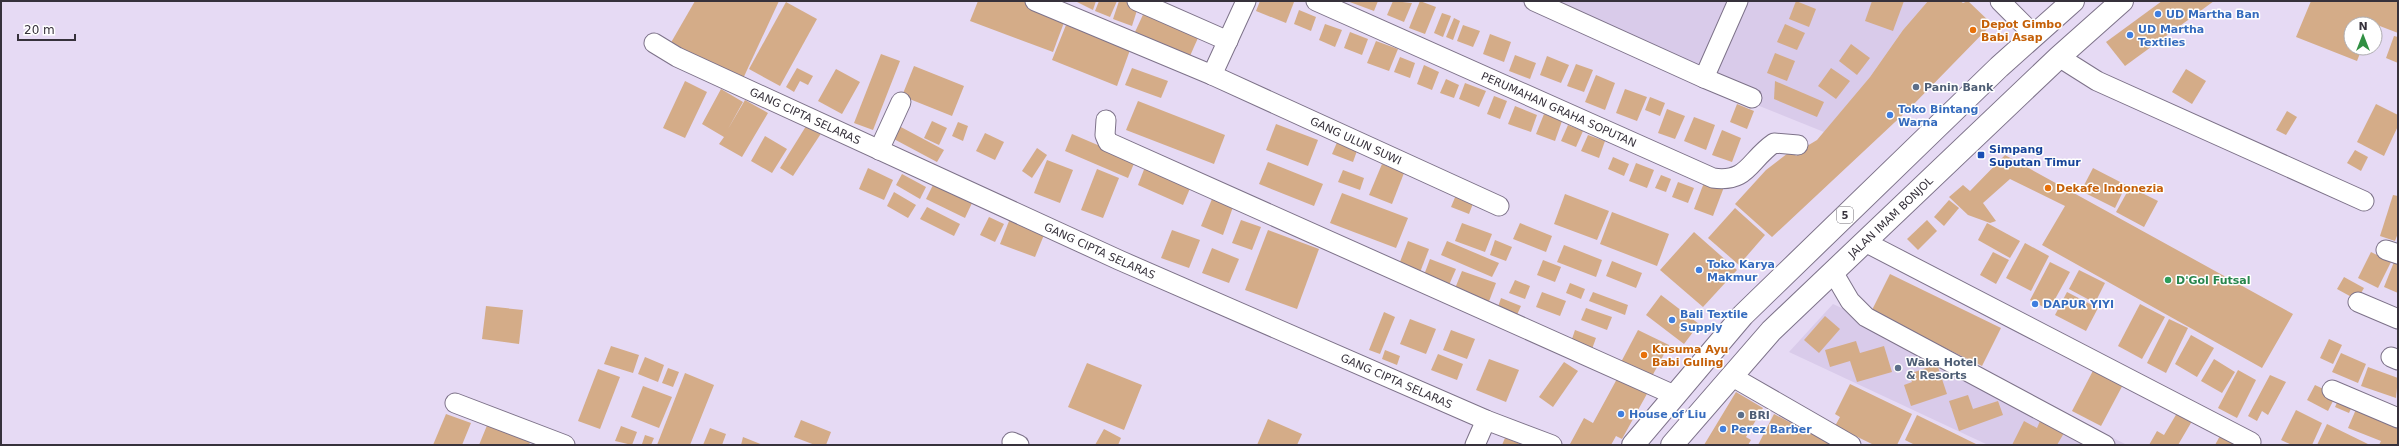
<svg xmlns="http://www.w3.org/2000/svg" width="2399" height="446" font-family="'DejaVu Sans',sans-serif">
<rect width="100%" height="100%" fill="#e6daf4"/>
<g fill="#d9cbea">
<polygon points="1519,1 1928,1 1903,30 1870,77 1824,132 1682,75"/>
<polygon points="1833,304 2014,388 2127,445 1988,445 1789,352"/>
</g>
<g fill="#d4ac88">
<polygon points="695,1 779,1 741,83 669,46"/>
<polygon points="978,1 1024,1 1066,17 1053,52 970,21"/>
<polygon points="1075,1 1096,1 1093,10"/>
<polygon points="1099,1 1117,1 1110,17 1095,11"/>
<polygon points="1119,1 1139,4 1132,26 1113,19"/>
<polygon points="1260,1 1292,1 1294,2 1286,23 1256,11"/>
<polygon points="1347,1 1378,1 1374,11"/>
<polygon points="1393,1 1412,3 1404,22 1387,15"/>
<polygon points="1420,1 1436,7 1425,34 1409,28"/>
<polygon points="1796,1 1816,9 1809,27 1789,19"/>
<polygon points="1872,1 1904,1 1893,31 1865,21"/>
<polygon points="1928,1 1960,1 1963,3 1968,1 1992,24 1910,108 1772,237 1735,204 1766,170 1792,150 1796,156 1807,146 1817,140 1870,77 1903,30"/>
<polygon points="2162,1 2214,1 2125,66 2106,42"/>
<polygon points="2311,1 2398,1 2398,33 2372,23 2351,24 2351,48 2362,48 2357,61 2296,37"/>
<polygon points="786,2 817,19 780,86 749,69"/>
<polygon points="1147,6 1201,31 1190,56 1135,32"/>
<polygon points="1299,10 1316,17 1311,31 1294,24"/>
<polygon points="1442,13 1451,16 1443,37 1434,33"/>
<polygon points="1454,18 1460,21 1453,40 1446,37"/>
<polygon points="1325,24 1342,30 1335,47 1319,40"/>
<polygon points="1785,24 1805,33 1797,50 1777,42"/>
<polygon points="1066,25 1130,50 1117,86 1052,60"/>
<polygon points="1463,25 1480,31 1473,47 1457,41"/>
<polygon points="1350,32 1368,39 1362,55 1344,48"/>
<polygon points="1490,34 1511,42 1504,62 1483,54"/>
<polygon points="2394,36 2398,37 2398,63 2386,58"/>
<polygon points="1376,41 1398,49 1389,71 1367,63"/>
<polygon points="1851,44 1870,58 1857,75 1839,61"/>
<polygon points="1775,53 1795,61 1787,81 1767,73"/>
<polygon points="881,54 900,61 873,130 854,123"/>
<polygon points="1515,55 1536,63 1530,79 1509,71"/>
<polygon points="1547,56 1569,65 1561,83 1540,75"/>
<polygon points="1400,57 1415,63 1410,78 1394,72"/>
<polygon points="1576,64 1593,70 1584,92 1567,86"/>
<polygon points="1424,65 1439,72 1432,90 1417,84"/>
<polygon points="914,66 964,86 952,116 902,96"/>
<polygon points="797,68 813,76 808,85 800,81 794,92 786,87"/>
<polygon points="1132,68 1168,81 1161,98 1125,85"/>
<polygon points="1831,68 1850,81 1836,99 1818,86"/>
<polygon points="836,69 860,82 842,114 818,101"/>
<polygon points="2186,69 2206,81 2192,104 2172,92"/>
<polygon points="1596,75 1615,83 1605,110 1585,102"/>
<polygon points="1446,79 1459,85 1454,98 1440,93"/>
<polygon points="685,81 707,92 685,138 663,128"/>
<polygon points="1775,81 1824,102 1817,117 1774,99"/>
<polygon points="1465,83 1486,91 1479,107 1459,99"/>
<polygon points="721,89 743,102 728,129 745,100 768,113 742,157 719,144 724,137 702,124"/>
<polygon points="1625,89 1647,97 1637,121 1616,113"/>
<polygon points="1494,96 1507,101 1500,119 1487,114"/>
<polygon points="1650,97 1665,103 1660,116 1645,110"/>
<polygon points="1138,101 1225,135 1214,164 1126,130"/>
<polygon points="1737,104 1754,111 1747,129 1730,122"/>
<polygon points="2376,104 2398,115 2398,126 2384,156 2357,142"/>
<polygon points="1515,106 1537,115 1531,132 1508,124"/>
<polygon points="1667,109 1685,116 1675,139 1658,133"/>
<polygon points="2287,111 2297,117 2286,135 2276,130"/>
<polygon points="1544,114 1562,121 1555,141 1536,134"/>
<polygon points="1694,117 1715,125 1706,150 1684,141"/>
<polygon points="932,121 947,128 939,145 924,138"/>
<polygon points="958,122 968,126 963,141 952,136"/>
<polygon points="808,123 822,132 793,176 780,168"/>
<polygon points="1276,124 1318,140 1308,166 1266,150"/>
<polygon points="1568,125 1583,131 1576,147 1561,141"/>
<polygon points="899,126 944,150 937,162 892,138"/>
<polygon points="1722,130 1741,138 1732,162 1712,155"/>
<polygon points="985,133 1004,142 995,160 976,151"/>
<polygon points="1072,134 1135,161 1128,178 1065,151"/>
<polygon points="1588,135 1605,141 1599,158 1581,151"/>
<polygon points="765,136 787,149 772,173 751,161"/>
<polygon points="1338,140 1358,148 1353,162 1332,154"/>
<polygon points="1037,148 1047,155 1032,178 1022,171"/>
<polygon points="2355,150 2368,157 2361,171 2347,163"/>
<polygon points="2005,155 2293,314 2262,368 2042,245 2065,206 2010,179 1983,203 1996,221 1990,223 1968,215 1949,197 1963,185 1970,191"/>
<polygon points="1613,157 1629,164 1624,176 1608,169"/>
<polygon points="1047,160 1073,170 1060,203 1034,193"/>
<polygon points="1268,162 1323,184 1314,206 1259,184"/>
<polygon points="1636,163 1654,170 1647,188 1629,181"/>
<polygon points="1382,164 1404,173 1392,204 1369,195"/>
<polygon points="1145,167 1191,186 1183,205 1138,185"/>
<polygon points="868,168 893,180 884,200 859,189"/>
<polygon points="2093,168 2126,185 2115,208 2081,191"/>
<polygon points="1097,169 1119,178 1103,218 1081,210"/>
<polygon points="1343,170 1364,178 1360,190 1338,182"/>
<polygon points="902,174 926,187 920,199 896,185"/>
<polygon points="1661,175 1671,179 1666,192 1655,188"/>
<polygon points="1705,180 1724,187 1713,216 1694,209"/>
<polygon points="1678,182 1694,188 1688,203 1672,197"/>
<polygon points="933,185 972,203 965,218 926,199"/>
<polygon points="2130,187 2158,201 2144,227 2116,212"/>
<polygon points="894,192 916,205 908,218 887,206"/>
<polygon points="1342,193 1408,218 1396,248 1330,223"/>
<polygon points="1565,194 1609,211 1597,240 1554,224"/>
<polygon points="1456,195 1474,201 1469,214 1451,207"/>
<polygon points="2393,195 2398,196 2398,233 2395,241 2380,236"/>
<polygon points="1212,199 1233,207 1223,235 1201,226"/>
<polygon points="1949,200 1959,208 1944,226 1934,217"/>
<polygon points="927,207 960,224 954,236 920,219"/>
<polygon points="1735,208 1765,235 1739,265 1708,238"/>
<polygon points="1612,212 1669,234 1657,266 1600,244"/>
<polygon points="1011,216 1046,230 1035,257 1000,244"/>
<polygon points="989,217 1004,224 995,242 980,235"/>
<polygon points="1241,220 1261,227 1252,250 1232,243"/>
<polygon points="1927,220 1937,231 1918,250 1907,239"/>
<polygon points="1462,223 1492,234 1485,252 1455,241"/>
<polygon points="1520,223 1552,236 1546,252 1513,239"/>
<polygon points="1987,223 2020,241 2010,258 1978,240"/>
<polygon points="1172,230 1200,240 1189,268 1161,258"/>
<polygon points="1268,230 1319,249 1297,309 1245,290"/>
<polygon points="1694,232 1737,270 1703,307 1660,270"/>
<polygon points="1495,240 1512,247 1506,261 1490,255"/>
<polygon points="1408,241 1429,249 1419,275 1398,267"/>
<polygon points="1447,241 1499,263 1492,277 1441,255"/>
<polygon points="2025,243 2049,256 2031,291 2006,278"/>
<polygon points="1564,245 1602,260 1596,277 1557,262"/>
<polygon points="1212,248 1239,259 1229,283 1202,273"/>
<polygon points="1993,252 2009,260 1996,284 1980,275"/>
<polygon points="2371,252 2391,262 2378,288 2358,278"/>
<polygon points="1430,259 1456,269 1449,285 1424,275"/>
<polygon points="1543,260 1561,267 1555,282 1537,275"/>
<polygon points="1612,261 1642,273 1636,288 1606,276"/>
<polygon points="2050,262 2070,272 2049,310 2030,300"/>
<polygon points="2394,262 2398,263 2398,293 2384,287"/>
<polygon points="2079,270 2105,283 2095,303 2069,289"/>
<polygon points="1462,271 1496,283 1488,304 1454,291"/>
<polygon points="1890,274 2001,328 1982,366 1871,312"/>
<polygon points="2344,277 2364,288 2357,300 2337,289"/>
<polygon points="1515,280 1530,286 1525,299 1509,293"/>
<polygon points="1570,283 1585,289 1581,299 1566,293"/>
<polygon points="1542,292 1566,301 1560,316 1536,307"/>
<polygon points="1593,292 1628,305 1625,315 1589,301"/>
<polygon points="2067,292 2098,308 2086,331 2055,315"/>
<polygon points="1661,295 1699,324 1684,344 1646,315"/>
<polygon points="1501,298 1521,306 1516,317 1497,310"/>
<polygon points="2140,304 2165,317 2142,359 2118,346"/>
<polygon points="486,306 523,310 519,344 482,339"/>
<polygon points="1586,308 1612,317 1607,330 1581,320"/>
<polygon points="1384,312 1395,317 1380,354 1369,350"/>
<polygon points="1825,316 1840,329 1819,353 1804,340"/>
<polygon points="1410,319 1436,329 1426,354 1400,344"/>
<polygon points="2169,319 2188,328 2166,373 2147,363"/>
<polygon points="1451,330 1475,339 1467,359 1443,350"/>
<polygon points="1575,330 1596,338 1592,349 1571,342"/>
<polygon points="1638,330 1669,345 1650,380 1620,364"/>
<polygon points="2191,335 2214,348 2197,377 2175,364"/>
<polygon points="2329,339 2342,345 2333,364 2320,358"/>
<polygon points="1856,341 1860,353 1884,346 1892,372 1857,382 1850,361 1830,367 1825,350"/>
<polygon points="611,346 639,355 633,373 604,364"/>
<polygon points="1385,350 1400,356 1397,365 1382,359"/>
<polygon points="2341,353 2366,364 2358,383 2332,372"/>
<polygon points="1438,354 1463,364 1457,380 1431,370"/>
<polygon points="645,357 664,365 658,382 638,374"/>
<polygon points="1489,359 1519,370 1506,402 1476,390"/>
<polygon points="2214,359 2235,372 2222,393 2201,381"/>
<polygon points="1564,362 1578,371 1553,407 1539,397"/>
<polygon points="1087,363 1142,385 1124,430 1068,407"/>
<polygon points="2097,363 2126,379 2101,426 2072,411"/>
<polygon points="1937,364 1947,394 1911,406 1904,385 1912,382 1909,374"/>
<polygon points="2368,367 2398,378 2396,398 2361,386"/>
<polygon points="668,368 679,372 673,387 662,383"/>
<polygon points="598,369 620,377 600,429 578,421"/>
<polygon points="2238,370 2256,380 2237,418 2218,408"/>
<polygon points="685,373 714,385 690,445 657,445"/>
<polygon points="2270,375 2286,382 2268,415 2262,411 2257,421 2248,416"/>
<polygon points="1618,377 1648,392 1622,439 1616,436 1611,445 1570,444 1584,418 1593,423"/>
<polygon points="1850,384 1912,414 1897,445 1874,445 1835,426 1840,417 1835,414"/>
<polygon points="2315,385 2336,395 2328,411 2307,400"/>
<polygon points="643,386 672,397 659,428 631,417"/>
<polygon points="1736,392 1763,408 1746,437 1751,440 1748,445 1704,445"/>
<polygon points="1968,395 1973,409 1998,401 2003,415 1959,431 1949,401"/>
<polygon points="2340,396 2354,402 2349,413 2335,407"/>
<polygon points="2357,407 2398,427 2398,445 2379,445 2381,441 2348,428"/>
<polygon points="2180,408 2195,416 2178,445 2149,445 2157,431 2164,435"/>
<polygon points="2296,410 2322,423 2312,445 2292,445 2281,440"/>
<polygon points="446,414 471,423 462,445 433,445"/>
<polygon points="1774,414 1833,445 1758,445"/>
<polygon points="1917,415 1978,445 1915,445 1905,440"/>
<polygon points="1268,419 1302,434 1297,445 1257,445"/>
<polygon points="801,420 831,432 826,445 815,445 794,437"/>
<polygon points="2024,421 2037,428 2040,421 2064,433 2057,445 2012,445"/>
<polygon points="488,423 531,440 529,445 479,445"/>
<polygon points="2327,424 2370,445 2317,445"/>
<polygon points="621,426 637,432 632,445 615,441"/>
<polygon points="710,428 726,434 722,445 703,445"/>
<polygon points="1104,429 1121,438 1118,445 1095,445"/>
<polygon points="2221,434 2242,445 2215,445"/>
<polygon points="645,435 654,438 651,445 642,444"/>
<polygon points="743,437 763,445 741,445"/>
<polygon points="1505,438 1523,445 1502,445"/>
</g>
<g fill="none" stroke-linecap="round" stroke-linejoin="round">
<defs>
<g id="minor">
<path id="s1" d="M1035 1 1212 75 1499 206"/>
<polyline points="1137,1 1228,41"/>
<path id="s2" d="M1316 1 1713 178C1748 183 1749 160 1774 143L1798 145"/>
<polyline points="1534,1 1704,78 1738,1"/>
<polyline points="2000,1 2034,35"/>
<path id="s3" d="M654 43 677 57 1119 260 1486 420 1552 445"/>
<polyline points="2059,57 2097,81 2364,201"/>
<polyline points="1212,75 1246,1"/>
<polyline points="1704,78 1752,98"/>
<polyline points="1106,120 1105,135 1108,142 1674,395"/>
<polyline points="879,150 901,102"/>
<polyline points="1865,242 2251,442"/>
<polyline points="2386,250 2398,254"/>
<polyline points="1833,272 1850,301 1866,317 2105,445"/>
<polyline points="2358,302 2398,319"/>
<polyline points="2391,357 2398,360"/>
<polyline points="1731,376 1851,445"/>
<polyline points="2332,390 2398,418"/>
<polyline points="455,403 565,445"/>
<polyline points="1012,442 1019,445"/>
<polyline points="1475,445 1486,420"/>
</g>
<g id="highway">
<polyline points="1633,445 1743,315 1999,67 2073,1"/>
<path id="s4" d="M1672 445 1771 331 2059 57 2122 1"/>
</g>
</defs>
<use href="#minor" stroke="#7d7289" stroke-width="21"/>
<use href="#highway" stroke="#7d7289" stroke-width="24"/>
<use href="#minor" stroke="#fff" stroke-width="19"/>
<use href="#highway" stroke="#fff" stroke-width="22"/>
</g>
<g fill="#3f7fe0" stroke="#fff" stroke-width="1.5">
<circle cx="2158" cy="14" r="4"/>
<circle cx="2130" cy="35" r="4"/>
<circle cx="1890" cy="115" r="4"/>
<circle cx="1699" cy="270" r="4"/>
<circle cx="2035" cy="304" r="4"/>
<circle cx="1672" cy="320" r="4"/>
<circle cx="1621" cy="414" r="4"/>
<circle cx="1723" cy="429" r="4"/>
</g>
<g fill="#e8710a" stroke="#fff" stroke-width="1.5">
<circle cx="1973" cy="30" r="4"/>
<circle cx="2048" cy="188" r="4"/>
<circle cx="1644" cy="355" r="4"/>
</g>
<g fill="#5c6f8a" stroke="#fff" stroke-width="1.5">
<circle cx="1916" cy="87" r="4"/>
<circle cx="1898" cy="368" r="4"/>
<circle cx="1741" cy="415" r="4"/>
</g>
<rect fill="#1a4fb4" stroke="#fff" stroke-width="1.5" x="1977" y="151" width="8" height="8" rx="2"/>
<circle fill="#2e9e5b" stroke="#fff" stroke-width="1.5" cx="2168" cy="280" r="4"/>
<g text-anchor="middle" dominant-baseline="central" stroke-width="3" stroke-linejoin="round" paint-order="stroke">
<rect fill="#fff" stroke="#726f76" stroke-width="1" x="1837" y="207" width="16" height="16" rx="3"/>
<g font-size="10" font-weight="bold" fill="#36313b">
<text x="1845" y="215">5</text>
</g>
<g font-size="11" font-weight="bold" fill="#366cbe" stroke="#fff" text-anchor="start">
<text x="2166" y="14">UD Martha Ban</text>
<text x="2138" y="29">UD Martha<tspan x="2138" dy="13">Textiles</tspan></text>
<text x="1898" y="109">Toko Bintang<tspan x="1898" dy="13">Warna</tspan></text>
<text x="1707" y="264">Toko Karya<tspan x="1707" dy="13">Makmur</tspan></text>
<text x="2043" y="304">DAPUR YIYI</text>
<text x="1680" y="314">Bali Textile<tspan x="1680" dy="13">Supply</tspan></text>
<text x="1629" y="414">House of Liu</text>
<text x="1731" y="429">Perez Barber</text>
</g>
<g font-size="11" font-weight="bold" fill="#c56008" stroke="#fff" text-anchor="start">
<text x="1981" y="24">Depot Gimbo<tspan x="1981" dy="13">Babi Asap</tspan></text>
<text x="2056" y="188">Dekafe Indonezia</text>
<text x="1652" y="349">Kusuma Ayu<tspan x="1652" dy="13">Babi Guling</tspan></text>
</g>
<g font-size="11" font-weight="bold" fill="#4e5e75" stroke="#fff" text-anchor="start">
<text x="1924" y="87">Panin Bank</text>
<text x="1906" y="362">Waka Hotel<tspan x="1906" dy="13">&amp; Resorts</tspan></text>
<text x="1749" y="415">BRI</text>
</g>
<g font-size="11" fill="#36313b" stroke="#fff">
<text stroke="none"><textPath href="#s2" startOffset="266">PERUMAHAN GRAHA SOPUTAN</textPath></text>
<text stroke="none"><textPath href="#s3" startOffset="168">GANG CIPTA SELARAS</textPath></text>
<text stroke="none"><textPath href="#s1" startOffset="350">GANG ULUN SUWI</textPath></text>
<text stroke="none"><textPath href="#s4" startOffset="316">JALAN IMAM BONJOL</textPath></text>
<text stroke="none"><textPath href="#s3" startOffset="492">GANG CIPTA SELARAS</textPath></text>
<text stroke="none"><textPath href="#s3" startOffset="816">GANG CIPTA SELARAS</textPath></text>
</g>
<g font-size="11" font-weight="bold" fill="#164399" stroke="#fff" text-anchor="start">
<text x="1989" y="149">Simpang<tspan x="1989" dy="13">Suputan Timur</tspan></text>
</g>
<g font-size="11" font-weight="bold" fill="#27864d" stroke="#fff" text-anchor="start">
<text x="2176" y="280">D'Gol Futsal</text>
</g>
</g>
<rect width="2399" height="446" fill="none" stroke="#36313b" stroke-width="4"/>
<g transform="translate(2363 36)"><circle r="19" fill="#ffffff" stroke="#afadb1"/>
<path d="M0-3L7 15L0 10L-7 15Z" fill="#319043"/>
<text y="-6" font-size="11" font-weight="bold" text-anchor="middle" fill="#36313b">N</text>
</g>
<path d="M18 34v6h57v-6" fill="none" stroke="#36313b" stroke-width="2"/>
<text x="24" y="34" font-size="12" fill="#36313b" stroke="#ffffff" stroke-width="3" paint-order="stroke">20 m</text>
</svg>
